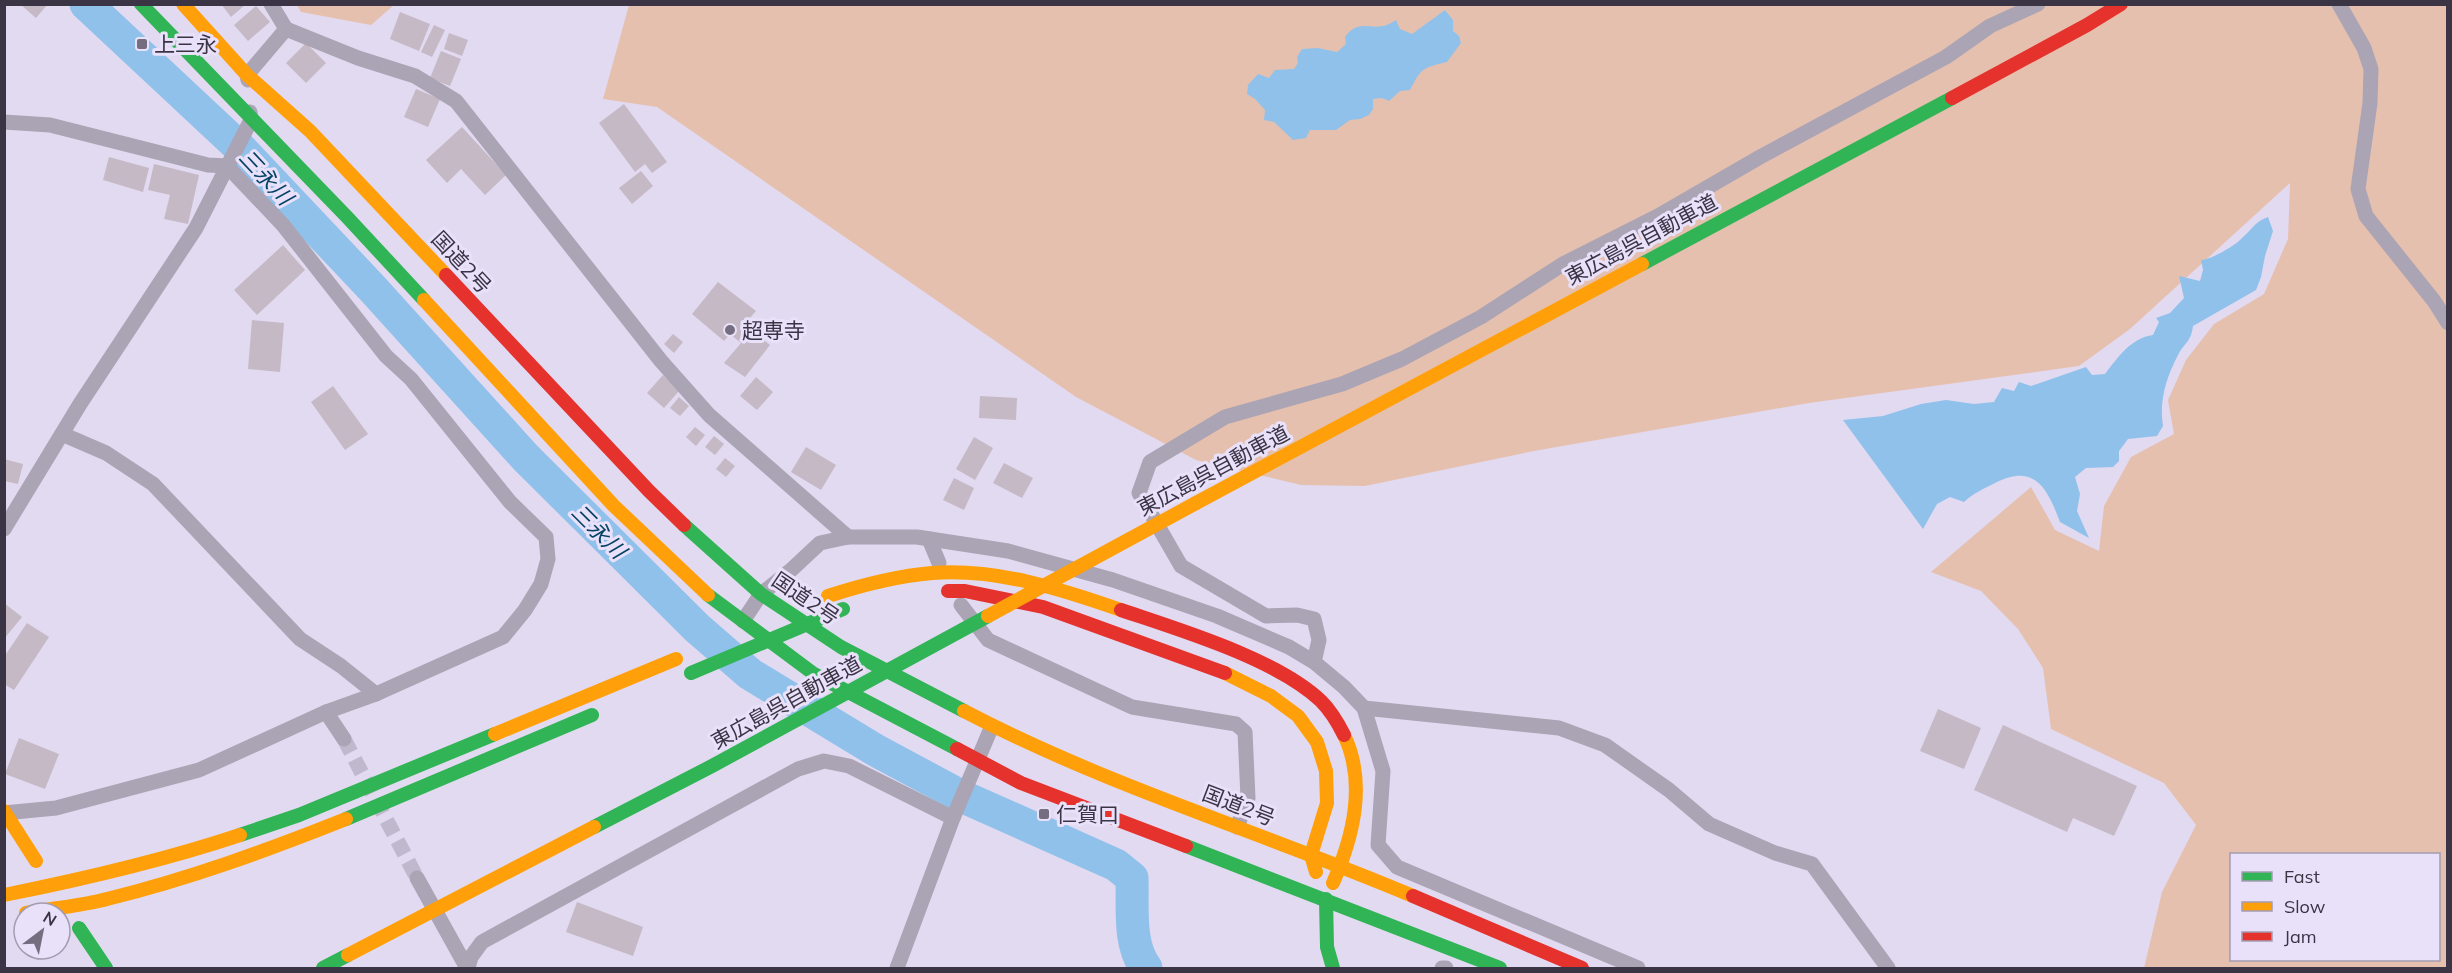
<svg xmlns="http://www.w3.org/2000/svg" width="2452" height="973" font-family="Mulish,'Noto Sans JP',sans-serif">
<rect width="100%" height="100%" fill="#e2daf1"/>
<g fill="#e6c0ae" fill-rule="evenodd">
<polygon points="297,5 394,5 371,25 301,12"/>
<path d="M629 5H2447V968H2144L2162 892 2196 825 2164 783 2051 729 2043 668 2018 629 1981 591 1931 572 2031 487 2055 530 2099 551 2104 506 2131 457 2174 434 2168 400 2186 360 2214 324 2264 294 2288 239 2290 183 2130 329 2079 366 1809 403 1534 451 1365 486 1301 485 1196 460 1076 397 657 107 603 99ZM2232 854H2438V960H2232Z"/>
</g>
<g fill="#90c1eb">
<path d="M1445 10 1453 20V31L1459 36 1461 43 1447 62C1423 68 1422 67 1410 90L1400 91 1389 101 1382 98 1373 99V109L1369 115 1360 119 1350 120 1336 130H1310L1306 138 1293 140 1274 122 1264 120 1265 110 1255 99 1247 94 1248 85 1258 74 1269 78 1275 70 1294 69 1298 63 1297 57 1302 49 1318 48 1337 52 1346 44 1345 37C1361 15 1374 36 1396 20L1400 29 1412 34Z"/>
<path d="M2268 217 2273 231 2265 256 2261 277 2256 290 2193 326C2191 342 2185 342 2178 355 2166 378 2159 401 2163 426L2157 436 2128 439 2119 451V461L2113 467 2086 468 2075 477 2080 494 2077 511 2089 538 2060 522C2047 488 2035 463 1995 483 1983 489 1974 493 1964 502L1950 497 1937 504 1923 529 1843 420 1883 416 1921 404 1946 400 1974 404 1994 402 2002 388 2014 391 2019 382 2031 386 2086 367 2092 375 2105 374C2118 357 2131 338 2153 335L2159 322 2156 318 2170 313 2184 298 2179 276 2200 281 2203 270 2201 260C2210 260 2235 246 2242 238 2251 230 2256 221 2268 217Z"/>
</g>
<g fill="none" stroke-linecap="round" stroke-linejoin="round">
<path stroke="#90c1eb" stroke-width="33" d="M86 4 238 146 372 288 526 458 697 628 750 674 877 751 959 795 1116 865 1132 878C1133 908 1128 944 1146 968"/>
</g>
<g fill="#c5b9c6">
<polygon points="20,4 48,4 36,18"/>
<polygon points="221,4 246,4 231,17"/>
<polygon points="256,6 270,22 248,41 234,25"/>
<polygon points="400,12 430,24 419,51 390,39"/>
<polygon points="434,25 445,30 432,57 421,52"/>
<polygon points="449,33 468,40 462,56 444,49"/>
<polygon points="306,43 326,63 306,83 286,63"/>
<polygon points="441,51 461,59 450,86 430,78"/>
<polygon points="416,89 440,99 428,127 404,117"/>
<polygon points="624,104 667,162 652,173 645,164 635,172 599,123"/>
<polygon points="462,127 506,175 485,195 461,169 447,183 426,160"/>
<polygon points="109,157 149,168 143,192 103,180"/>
<polygon points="154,164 199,175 188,224 164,219 170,195 148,190"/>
<polygon points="641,171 653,186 632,204 619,188"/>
<polygon points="283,245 305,270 257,315 234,290"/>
<polygon points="718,282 756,311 744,325 770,345 745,377 724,363 741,343 730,334 724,341 692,314"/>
<polygon points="252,320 284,323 280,372 248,369"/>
<polygon points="673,334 683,342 674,353 664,344"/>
<polygon points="663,375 680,390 664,408 647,393"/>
<polygon points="756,377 773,392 757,410 740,396"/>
<polygon points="333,386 368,434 345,450 311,402"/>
<polygon points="980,396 1017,398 1016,420 979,418"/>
<polygon points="679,397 689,406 680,416 670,408"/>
<polygon points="695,427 705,435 696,446 686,437"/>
<polygon points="714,436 724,444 715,455 705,447"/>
<polygon points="974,437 993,448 975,480 956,469"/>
<polygon points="806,447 836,465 821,490 791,472"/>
<polygon points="725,458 735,466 726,477 716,469"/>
<polygon points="4,459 23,464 18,484 4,481"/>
<polygon points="1004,463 1033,478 1022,498 993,483"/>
<polygon points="954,478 974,488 964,510 943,500"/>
<polygon points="4,603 22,617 4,639"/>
<polygon points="27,623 49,637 14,690 4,684 4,657"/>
<polygon points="1938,709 1981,728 1964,769 1920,751"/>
<polygon points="2003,725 2137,786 2114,836 2073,818 2067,832 1974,790"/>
<polygon points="19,738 59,754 45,789 5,774"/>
<polygon points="577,902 643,927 633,956 566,932"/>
</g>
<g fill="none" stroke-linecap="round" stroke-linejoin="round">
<polyline stroke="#c0b9ce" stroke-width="15" stroke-dasharray="15 8" stroke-linecap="butt" points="344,739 417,878"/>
<g stroke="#aaa4b4" stroke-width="15">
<polyline points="2339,4 2364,48 2371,69 2370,103 2358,189 2366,216 2434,301 2448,323"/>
<polyline points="286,29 358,58 415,76 456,101 661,361 709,415 848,537"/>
<polyline points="248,80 247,75 286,29 271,4"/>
<polyline points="4,122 50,125 208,165 227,166 283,225 386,356 411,379 510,502 546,537 548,559 541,584 525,610 503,637 376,694 326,712 199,770 56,808 4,813"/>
<polyline points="62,434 106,453 153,484 300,639 341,666 376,694"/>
<polyline points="4,529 80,404 196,228 251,120 250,112"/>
<polyline points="929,539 939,563"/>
<polyline points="961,605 988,640 1132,707 1236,724 1245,732 1248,798 1237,827"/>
<polyline points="743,621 761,594 790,571 820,543 848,537 917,537 1008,551 1113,580 1217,616 1289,647 1314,662 1344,687 1364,708 1383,771 1378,845 1397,867 1638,968"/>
<polyline points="1314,662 1319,640 1314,619 1297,615 1266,616 1181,566 1139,493 1150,462 1225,417 1342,384 1402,359 1481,317 1563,264 1658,216 1760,157 1946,57 1990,26 2038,4"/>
<polyline points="1364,708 1559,728 1605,745 1669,790 1709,824 1775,853 1812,864 1888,968"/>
<polyline points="326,712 344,739"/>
<polyline points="417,878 467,968"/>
<polyline points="468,968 471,957 482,942 798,769 824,761 849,766 953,818"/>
<polyline points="897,968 953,818 992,726"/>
<polyline points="1442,968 1446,968"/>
</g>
<g stroke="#30b455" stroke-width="14">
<polyline points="141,4 347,217 424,300"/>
<polyline points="1642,264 1952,98"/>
<polyline points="684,525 761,594 841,647 964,711"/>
<polyline points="708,595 814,674 957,749"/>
<polyline points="346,819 592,715"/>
<polyline points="240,835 299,815 495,734"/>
<polyline points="1186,846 1500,968"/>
<polyline points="1326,899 1327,947 1333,968"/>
<polyline points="79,928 106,968"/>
<polyline points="323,968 348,955"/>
</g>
<g stroke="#ff9f0a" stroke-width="14">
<polyline points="183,4 247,75 310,131 446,275"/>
<polyline points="424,300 614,506 708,595"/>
<polyline points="1196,503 1642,264"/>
<path d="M828 596C862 585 896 576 932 573 996 568 1061 589 1121 610"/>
<polyline points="1225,673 1271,696 1298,716 1317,742 1326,771 1327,803 1311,855 1316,872"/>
<path d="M964 711C1107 786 1264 833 1413 896"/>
<polyline points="495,734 676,659"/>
<polyline points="4,811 36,861"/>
<path d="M1333 883C1353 837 1367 783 1344 735"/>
<path d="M4 895C84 879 162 861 240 835"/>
<path d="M26 913C53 908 81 906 107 899 189 879 268 850 346 819"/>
</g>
<g stroke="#e5322d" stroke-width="14">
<polyline points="1952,98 2087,25 2121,4"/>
<polyline points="446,275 649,491 684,525"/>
<polyline points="948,591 965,591 1043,607 1225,673"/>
<path d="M1121 610C1180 630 1277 659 1321 701 1331 711 1338 723 1344 735"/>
<polyline points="957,749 1021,783 1186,846"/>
<polyline points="1413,896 1582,968"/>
</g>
<g stroke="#30b455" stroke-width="14">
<polyline points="691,673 843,609"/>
<polyline points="594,827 712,766 988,616"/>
</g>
<g stroke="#ff9f0a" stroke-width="14">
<polyline points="988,616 1196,503"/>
<polyline points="348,955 594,827"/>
</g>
</g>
<g fill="#756e81" stroke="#e9e1fa" stroke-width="2">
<rect x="136" y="38" width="12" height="12" rx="3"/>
<circle cx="730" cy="330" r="6"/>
<rect x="1038" y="808" width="12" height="12" rx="3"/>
</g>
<g text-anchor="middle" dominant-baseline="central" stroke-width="6" stroke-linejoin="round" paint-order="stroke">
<g font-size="21" fill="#3a3444" stroke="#e9e1fa" text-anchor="start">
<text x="154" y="44">上三永</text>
<text x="742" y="330">超専寺</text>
<text x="1056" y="814">仁賀口</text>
</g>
<g font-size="21" fill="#3a3444" stroke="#e9e1fa">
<text transform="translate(1641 239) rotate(-28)">東広島呉自動車道</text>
<text transform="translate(462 262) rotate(47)">国道2号</text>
<text transform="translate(1213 470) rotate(-28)">東広島呉自動車道</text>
<text transform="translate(806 598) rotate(34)">国道2号</text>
<text transform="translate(786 702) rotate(-29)">東広島呉自動車道</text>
<text transform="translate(1239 805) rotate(21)">国道2号</text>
</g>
<g font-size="22" font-style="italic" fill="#064364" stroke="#e9e1fa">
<text transform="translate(266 177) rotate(47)">三永川</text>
<text transform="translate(599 531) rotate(45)">三永川</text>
</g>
</g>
<rect width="2452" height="973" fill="none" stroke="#3a3444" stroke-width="12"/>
<rect x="2230" y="853" width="210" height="108" fill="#e9e1fa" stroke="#a39cb1" stroke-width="1.5"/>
<rect x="2242" y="872" width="30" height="9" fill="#30b455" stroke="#a39cb1" stroke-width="1.5"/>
<text x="2284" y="883" font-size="18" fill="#3a3444">Fast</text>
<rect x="2242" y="902" width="30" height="9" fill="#ff9f0a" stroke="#a39cb1" stroke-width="1.5"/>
<text x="2284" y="913" font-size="18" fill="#3a3444">Slow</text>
<rect x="2242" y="932" width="30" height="9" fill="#e5322d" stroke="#a39cb1" stroke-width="1.5"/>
<text x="2284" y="943" font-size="18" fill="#3a3444">Jam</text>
<g transform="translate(42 931) rotate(32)"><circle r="28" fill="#e9e1fa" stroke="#a39cb1" stroke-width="1.5"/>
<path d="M0-4.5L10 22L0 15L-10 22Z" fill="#756e81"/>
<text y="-9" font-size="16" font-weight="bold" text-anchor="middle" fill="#3a3444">N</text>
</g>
</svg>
